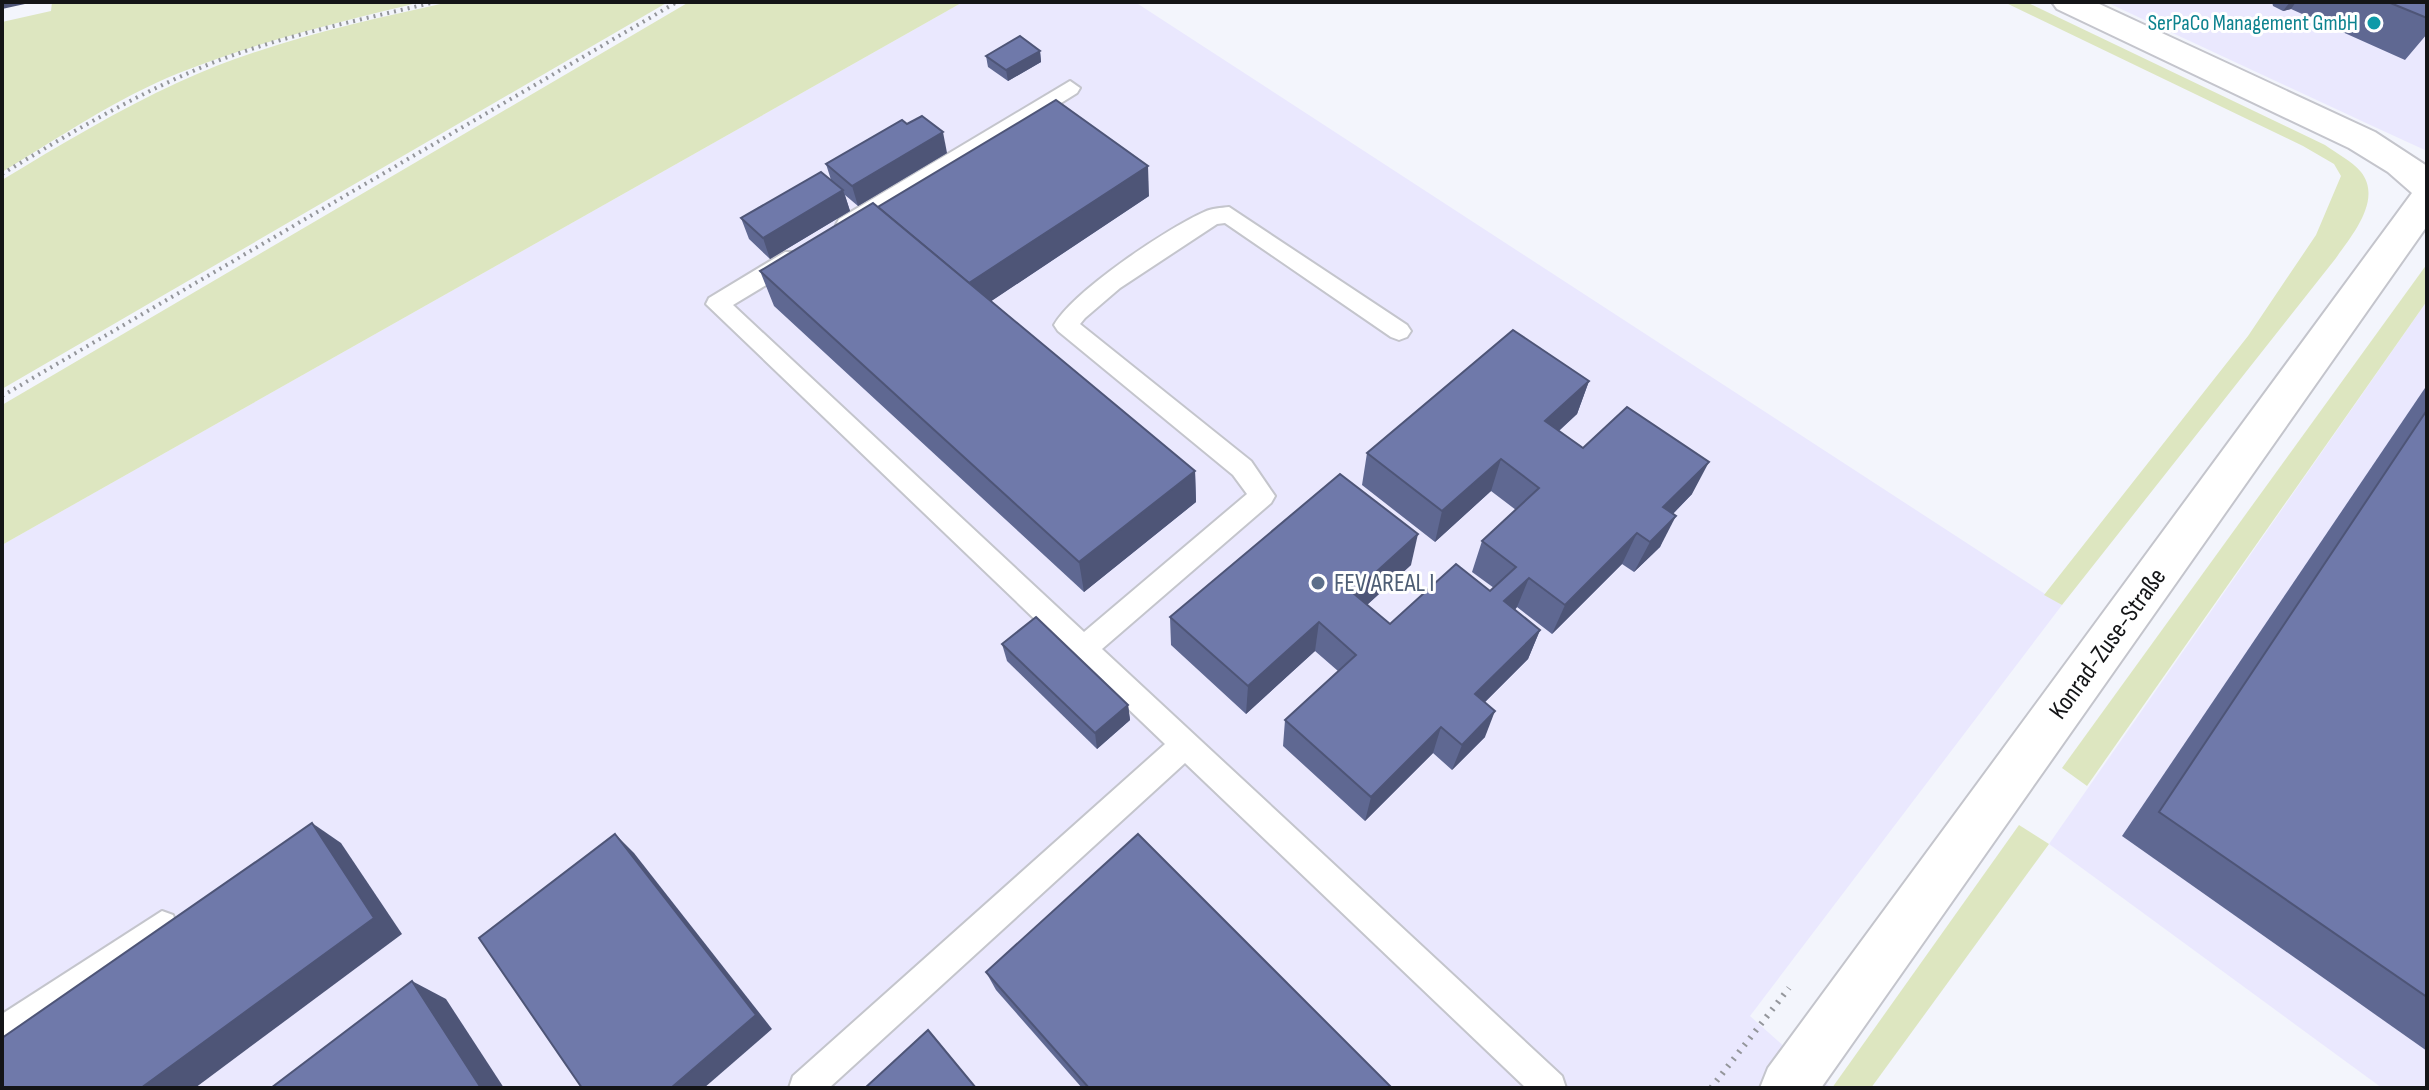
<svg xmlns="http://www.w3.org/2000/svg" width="2429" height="1090" font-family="'Sofia Sans Condensed',sans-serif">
<rect width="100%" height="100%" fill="#f3f5fc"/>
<g fill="#eae8fe">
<polygon points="963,2 1135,2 2062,605 1750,1016 1831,1088 2,1088 2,545"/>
<polygon points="2106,2 2427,2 2427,151 2379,129"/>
<polygon points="2427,301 2427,1088 2382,1088 2049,844"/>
</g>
<g fill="#dde6c0">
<path d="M52 2H421C339 22 257 42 179 73 117 98 60 137 2 172V22L51 11Z"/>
<path d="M449 2H668L2 389V180C60 145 118 110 179 82 263 43 359 22 449 2Z"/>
<polygon points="689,2 963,2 2,545 2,405"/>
<path d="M2004 2H2026L2325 145C2336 153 2352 161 2361 172 2383 200 2351 236 2336 258L2062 605 2044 595 2248 336 2316 235 2341 176 2334 164 2303 146Z"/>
<polygon points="2427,264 2427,301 2087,786 2062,768"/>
<polygon points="2019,825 2049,844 1871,1088 1832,1088"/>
</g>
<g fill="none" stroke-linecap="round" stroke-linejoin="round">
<defs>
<g id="lane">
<polygon points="1070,81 1080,88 1077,93 855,231 839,231 836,225 839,219"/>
<path d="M1229 207 1407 325 1411 331 1407 337 1399 340 1391 337 1225 223 1217 224 1120 288 1085 318 1080 324 1251 461 1275 496 1271 503 1102 649 1562 1076 1566 1088H1526L1185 763 829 1088H789L793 1076 1165 744 706 304 709 298 785 252H801L804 258 801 264 733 305 1084 632 1247 494 1233 475 1058 331 1054 325C1073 291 1168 228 1204 212 1212 208 1221 208 1229 207Z"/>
<polygon points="162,911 173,915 177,926 173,937 2,1049 2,1014"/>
</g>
<polygon id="street" points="2052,2 2095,2 2375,132 2427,166 2427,226 1821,1088 1760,1088 1768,1068 2412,193 2388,172 2349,148 2057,9"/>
</defs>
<use href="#lane" stroke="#c4c5cc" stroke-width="4"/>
<use href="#street" stroke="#c4c5cc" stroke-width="4"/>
<g stroke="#94969b" stroke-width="4" stroke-dasharray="2 5" stroke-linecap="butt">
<path d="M2 174C70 133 138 93 212 63 284 35 360 20 435 2"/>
<polyline points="2,396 677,2"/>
</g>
<polyline stroke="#94969b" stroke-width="6" stroke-dasharray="2 7" stroke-linecap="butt" points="1711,1088 1789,988"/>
<use href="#lane" fill="#fff" fill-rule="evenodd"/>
<use href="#street" fill="#fff" fill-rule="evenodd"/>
</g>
<g fill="#5f6892">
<polygon points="2272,2 2427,2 2427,34 2405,60 2291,9 2283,11 2273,6"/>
<polygon points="1040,51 1041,62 1008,81 988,67 986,56"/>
<polygon points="947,153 858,206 845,195 850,211 770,259 749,239 741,218 831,180 826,164"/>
<polygon points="1149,196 991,301 1195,471 1196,502 1084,592 774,306 760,271 878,207"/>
<polygon points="1589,381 1577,414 1559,431 1583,448 1692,494 1673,514 1660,547 1634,572 1622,564 1552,634 1517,607 1515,610 1540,630 1528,659 1485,702 1485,737 1452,770 1433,753 1365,821 1283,746 1285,720 1338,671 1315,651 1246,714 1171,645 1170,617 1411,565 1367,605 1390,624 1490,591 1494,588 1472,572 1482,541 1516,510 1491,491 1435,542 1362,485 1367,453"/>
<polygon points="2427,385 2427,1051 2122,836"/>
<polygon points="1002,644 1128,705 1130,720 1097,749 1007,661"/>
<polygon points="986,972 1392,1088 1082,1088 996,990"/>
</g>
<g fill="#4e5577">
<polygon points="2,2 34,2 2,9"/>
<polygon points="2290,2 2296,2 2291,9 2283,11"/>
<polygon points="1040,51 1041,62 1008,81 1006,70"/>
<polygon points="943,132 947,153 858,206 852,186"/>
<polygon points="1148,166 1149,196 972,314 965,285"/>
<polygon points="843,190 850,211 770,259 763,238"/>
<polygon points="1589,381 1577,414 1534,453 1545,421"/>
<polygon points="1501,459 1491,491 1435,542 1442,511"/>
<polygon points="1709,462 1692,494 1648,539 1663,507"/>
<polygon points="1195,471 1196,502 1084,592 1079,562"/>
<polygon points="1676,516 1660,547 1634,572 1650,542"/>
<polygon points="1637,533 1622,564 1552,634 1565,605"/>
<polygon points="1418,534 1411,565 1348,622 1353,593"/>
<polygon points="1529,578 1517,607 1493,631 1504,601"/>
<polygon points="1319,622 1315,651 1246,714 1248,686"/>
<polygon points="1540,630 1528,659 1466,721 1475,694"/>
<polygon points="1128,705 1130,720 1097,749 1095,733"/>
<polygon points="1495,711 1485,737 1452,770 1462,745"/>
<polygon points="1441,727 1433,753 1365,821 1371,797"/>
<polygon points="312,823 341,843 402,934 195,1088 141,1088"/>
<polygon points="615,834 634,853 772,1029 704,1088 671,1088"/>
<polygon points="412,981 446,999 504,1088 481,1088"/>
</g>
<g fill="#6f79aa" stroke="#4e5577" stroke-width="2">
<polygon points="2388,2 2427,2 2427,18"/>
<polygon points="1020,36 1040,51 1006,70 986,56"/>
<polygon points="1056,100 1148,166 969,283 878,207"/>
<polygon points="922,116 943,132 852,186 826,164 902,120 907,124"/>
<polygon points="821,172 843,190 763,238 741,218"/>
<polygon points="873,203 1195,471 1079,562 760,271"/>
<polygon points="1513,330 1589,381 1545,421 1583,448 1627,407 1709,462 1663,507 1676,516 1650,542 1637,533 1565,605 1529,578 1504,601 1540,630 1475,694 1495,711 1462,745 1441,727 1371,797 1285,720 1356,655 1319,622 1248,686 1170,617 1340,474 1418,534 1353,593 1390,624 1456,564 1490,591 1516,567 1482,541 1539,488 1501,459 1442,511 1367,453"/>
<polygon points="2427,410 2427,997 2159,812"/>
<polygon points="1036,617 1128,705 1095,733 1002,644"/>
<polygon points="312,823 374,918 141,1088 2,1088 2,1038"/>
<polygon points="615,834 756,1015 671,1088 582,1088 479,938"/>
<polygon points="1138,834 1392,1088 1089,1088 986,972"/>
<polygon points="412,981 481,1088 271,1088"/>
<polygon points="928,1030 976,1088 865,1088"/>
</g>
<circle fill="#0f9aa8" stroke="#fff" stroke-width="3" cx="2374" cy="23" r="8"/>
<circle fill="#5c6f8a" stroke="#fff" stroke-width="3" cx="1318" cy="583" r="8"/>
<g text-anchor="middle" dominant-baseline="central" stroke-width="6" stroke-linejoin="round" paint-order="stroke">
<g font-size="22" fill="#0d838f" stroke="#fff" text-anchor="end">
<text x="2358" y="23">SerPaCo Management GmbH</text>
</g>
<g font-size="26" fill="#4e5e75" stroke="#fff" text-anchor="start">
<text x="1334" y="583">FEV AREAL I</text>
</g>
<g font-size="26" fill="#141517" stroke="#fff">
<text transform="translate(2108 644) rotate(-54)">Konrad-Zuse-Straße</text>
</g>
</g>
<rect width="2429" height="1090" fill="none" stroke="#141517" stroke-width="8"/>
</svg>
